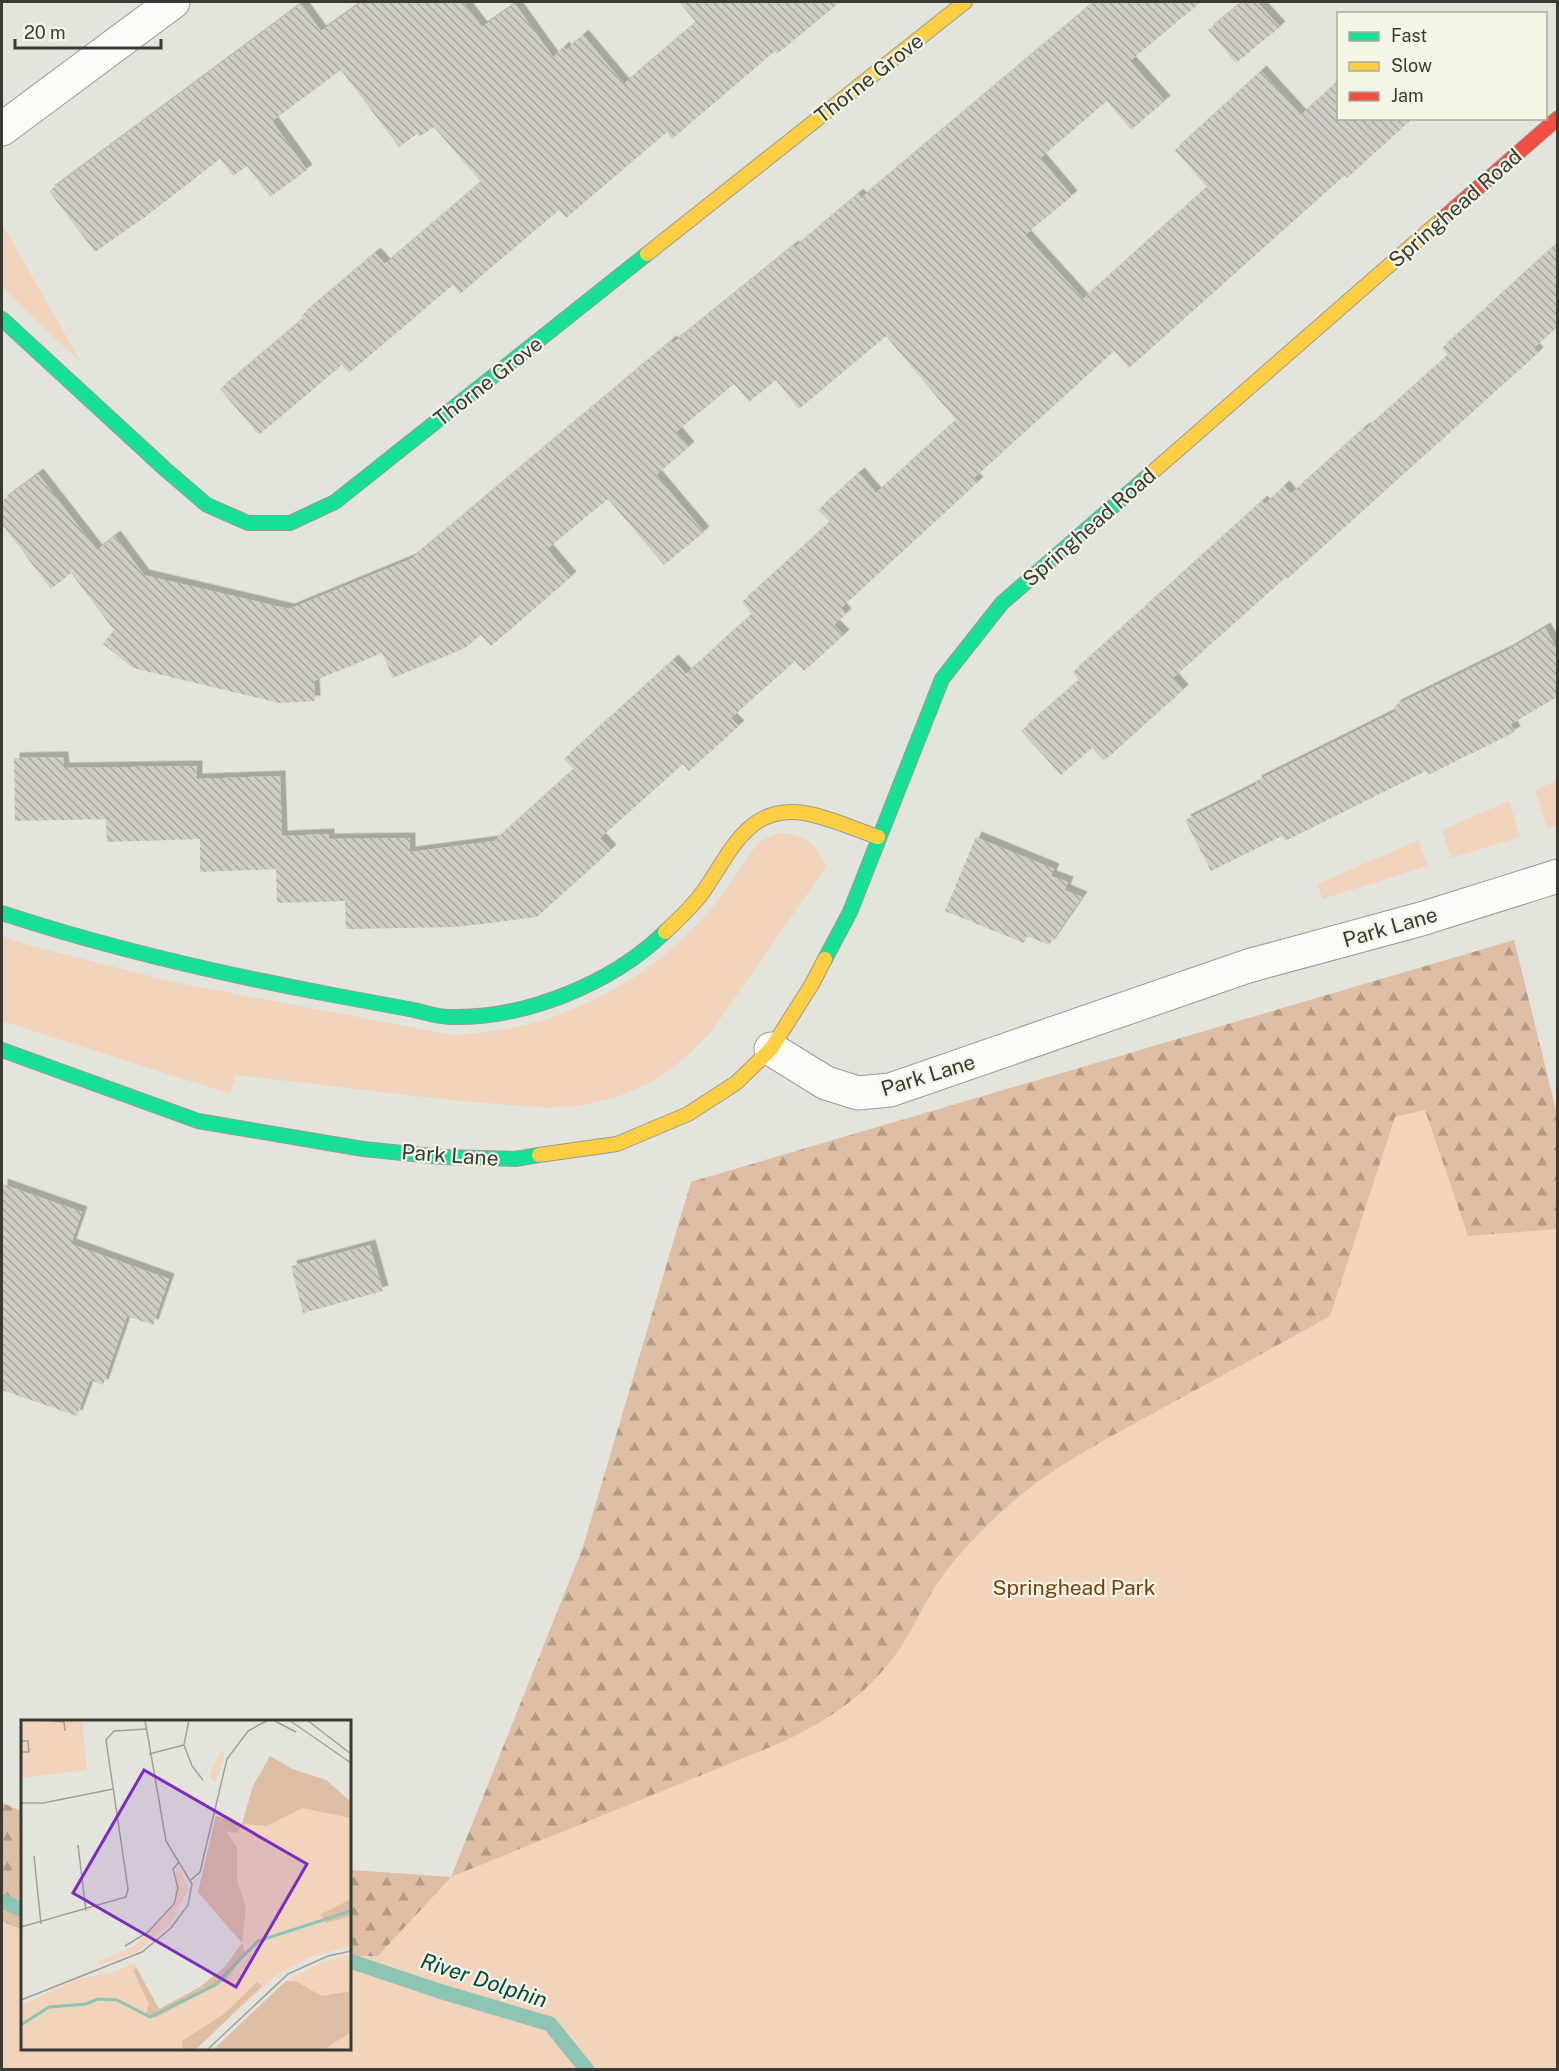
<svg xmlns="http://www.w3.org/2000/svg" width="1559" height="2071" font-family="'Public Sans',sans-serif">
<defs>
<pattern id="forest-firs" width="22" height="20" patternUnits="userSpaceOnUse" patternTransform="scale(1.5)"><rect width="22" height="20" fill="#debea4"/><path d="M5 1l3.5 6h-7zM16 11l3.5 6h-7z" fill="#b59b86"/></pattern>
<pattern id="building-back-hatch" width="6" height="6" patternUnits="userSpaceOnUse" patternTransform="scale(1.5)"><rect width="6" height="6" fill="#cecdc7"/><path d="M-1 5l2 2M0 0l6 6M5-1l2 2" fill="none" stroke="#a8a7a2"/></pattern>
<filter id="shadow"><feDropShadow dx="5.5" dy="-5.5" stdDeviation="0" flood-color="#0004"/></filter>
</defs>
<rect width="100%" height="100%" fill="#e3e4dc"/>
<g fill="#f2d4bc">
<polygon points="2,224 82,364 2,287"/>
<polygon points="1557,780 1557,825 1547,828 1535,790"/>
<polygon points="1509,801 1520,837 1451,858 1442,830"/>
<path d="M780 833C804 834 818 844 826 867L711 1032 685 1058 655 1080 622 1095 585 1105 548 1108 450 1100 236 1075 230 1094 2 1021V936L28 945 173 982 453 1035C478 1033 502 1031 526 1025 595 1007 660 968 707 914 726 892 740 866 758 843L768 837Z"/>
<polygon points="1419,840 1427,866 1323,899 1317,884"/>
<polygon points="1514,940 1558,1115 1557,2069 2,2069 2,1803 22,1811 22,2048 350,2048 350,1870 451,1877 583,1547 691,1182"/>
</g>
<g fill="url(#forest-firs)">
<path d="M1514 940 1557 1115V1229L1468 1236 1425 1110 1395 1117 1330 1316C1273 1348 1216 1379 1159 1410 1103 1441 1047 1469 1000 1513 973 1538 945 1568 927 1600 916 1620 907 1640 893 1658 863 1698 822 1724 778 1744L451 1877 378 1956H350V1870L451 1877 583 1547 691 1182Z"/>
<polygon points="2,1803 22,1811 22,1930 2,1921"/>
</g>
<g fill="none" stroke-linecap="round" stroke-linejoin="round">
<g stroke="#8cc5b3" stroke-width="15">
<polyline points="2,1901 22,1910"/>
<polyline points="350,1961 439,1991 550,2024 587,2070"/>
</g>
</g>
<g fill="url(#building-back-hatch)" filter="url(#shadow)">
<polygon points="362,2 463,2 482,27 515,4 553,57 564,47 566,50 583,35 624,84 696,22 679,2 840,2 777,54 775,51 672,139 667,132 566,218 559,210 460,294 453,285 349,373 342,365 259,435 220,389 303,319 301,316 375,253 385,264 481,182 434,127 419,137 417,134 399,147 341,70 272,121 307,170 270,197 247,166 233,176 220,159 145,217 95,252 49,191 301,4 321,31"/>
<polygon points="1094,2 1201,2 1130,61 1165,101 1131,130 1107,101 1040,158 1072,196 1025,235 1083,299 1207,187 1175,150 1261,71 1301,115 1338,81 1338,118 1413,118 1347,178 1345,175 1129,368 1114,351 974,478 978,482 841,608 846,614 834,625 844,635 804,671 795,661 731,718 739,726 689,771 683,764 600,838 611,850 537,917 457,927 346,929 345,901 277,903 276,869 200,872 200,839 107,842 106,819 15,821 14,758 63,757 64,768 197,766 197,779 280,776 282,836 329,834 329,839 410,838 410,852 494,841 574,769 564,759 673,660 686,674 752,614 742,602 830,522 818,510 859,473 876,493 956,420 886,336 799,409 776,380 749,402 734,384 676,432 689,447 656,475 704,532 664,565 608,499 547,549 571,577 491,646 481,635 465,648 393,678 382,653 314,681 315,701 279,703 133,668 103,644 114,630 71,573 51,589 2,524 2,501 38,474 97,550 115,536 144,575 289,609 411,559 671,341 673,343 793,246 794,248 858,194 861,198"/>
<polygon points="1242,2 1257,2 1280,27 1236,63 1208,30"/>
<polygon points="1557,243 1557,327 1534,348 1538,353 1287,579 1286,577 1173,678 1183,690 1104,761 1092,748 1061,775 1021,731 1079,680 1073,672 1262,501 1265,504 1284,486 1291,494 1364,428 1366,429 1448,355 1442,348"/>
<polygon points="1545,628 1557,649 1557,697 1511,724 1515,732 1428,775 1426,771 1285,841 1282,836 1211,871 1185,820 1257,784 1256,781 1396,711 1394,706 1508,650"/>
<polygon points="976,837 1054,869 1051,876 1068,882 1065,890 1082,897 1049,945 1027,936 1024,943 945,911"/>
<polygon points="2,1184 82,1212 71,1244 169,1279 153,1325 127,1316 103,1385 90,1380 77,1416 2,1390"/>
<polygon points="370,1245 383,1291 303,1313 291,1266"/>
</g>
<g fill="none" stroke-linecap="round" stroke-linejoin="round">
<defs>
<g id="street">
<polyline points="2,129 173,2"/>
<polyline points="771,1049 826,1083 858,1093 890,1090 1248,966 1421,919 1558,876"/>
</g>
<g id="fast">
<polyline points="2,319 165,469 207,505 248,523 290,523 335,502 647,254"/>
<path d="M2 913C111 949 221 974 333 995 360 1000 387 1005 414 1010 426 1013 438 1017 450 1017 525 1019 611 984 665 932"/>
<polyline points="825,959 850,912 942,679 1002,603 1148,476"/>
<polyline points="2,1050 198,1121 363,1149 443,1157 515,1159 539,1155"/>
</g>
<g id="slow">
<polyline points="647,254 965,2"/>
<polyline points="1148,476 1441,220"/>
<path d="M665 932C679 919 692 907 703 892 730 854 747 804 804 813 829 817 854 829 878 837"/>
<polyline points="539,1155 617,1144 688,1114 736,1083 771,1049 812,984 825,959"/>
</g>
<polyline id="jam" points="1441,220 1558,118"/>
</defs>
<use href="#street" stroke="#9a9b94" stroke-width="35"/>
<use href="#fast" stroke="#9a9b94" stroke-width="16"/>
<use href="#slow" stroke="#9a9b94" stroke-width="16"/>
<use href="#jam" stroke="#9a9b94" stroke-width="16"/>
<use href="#street" stroke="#fbfbfa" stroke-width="33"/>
<use href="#fast" stroke="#16e098" stroke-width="14"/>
<use href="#slow" stroke="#ffcf43" stroke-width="14"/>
<use href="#jam" stroke="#f24e42" stroke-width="14"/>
</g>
<g text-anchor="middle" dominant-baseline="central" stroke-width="4.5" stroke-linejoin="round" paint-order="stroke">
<g font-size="21" fill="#393a34" stroke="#f3f5e6">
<text transform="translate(869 78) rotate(-38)">Thorne Grove</text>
<text transform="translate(1455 208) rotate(-41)">Springhead Road</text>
<text transform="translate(488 381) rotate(-38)">Thorne Grove</text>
<text transform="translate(1089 527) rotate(-41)">Springhead Road</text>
<text transform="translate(1390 927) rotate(-16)">Park Lane</text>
<text transform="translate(928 1075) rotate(-17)">Park Lane</text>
<text transform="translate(450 1155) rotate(4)">Park Lane</text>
</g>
<g font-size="21" fill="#743e11" stroke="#f3f5e6">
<text x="1074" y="1587">Springhead Park</text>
</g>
<g font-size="22" font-style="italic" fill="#004b3c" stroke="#f3f5e6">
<text transform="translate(484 1980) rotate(18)">River Dolphin</text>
</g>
</g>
<g transform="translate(21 1720)">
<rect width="330" height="330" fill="#e3e4dc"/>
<path d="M200 31 204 34 194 63 188 56ZM249 36 271 49 305 60 330 82V226L289 237 254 256 174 330H0V285L57 259 93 252 113 243 138 289 179 267 204 247 221 223 177 172 195 96 221 104 232 66ZM158 147 167 170 149 204 115 233 77 245 76 242 115 225 154 184 155 148ZM330 235V330H192L265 261 298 243Z" fill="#f2d4bc"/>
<path d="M249 36 271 49 305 60 330 82V98L281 88 246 106 221 104 216 113 205 111 216 128V160L225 188 221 223 224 232 207 258 195 266 136 297H124L128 284 112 250 115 247 138 289 179 267 204 247 221 223 177 172 195 96 221 104 232 66ZM330 179V196L305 203 300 194ZM265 261H274L301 276 330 271V312L302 330H192ZM236 262 241 266 174 330H162L161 321 203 294Z" fill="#debea4"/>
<path d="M0 0H61L66 50 0 58Z" fill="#f2d4bc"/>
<path fill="none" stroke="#8cc5b3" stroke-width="3" d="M0 305 28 287 65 284 77 279 96 280 129 297 194 265 237 221 330 191"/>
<path fill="none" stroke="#9fa099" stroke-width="1.5" d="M21 0 43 2 44 11M168 0 163 25 171 46 182 60M252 0 275 12M268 0 330 43M286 0 330 34M0 21H7L8 32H0M128 34 163 25M0 83H22L92 69M57 125 65 191M13 136 20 204M170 160 179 152 206 39 227 11 247 0M0 207 105 177 107 169 85 20 93 11 125 9M104 226 127 212 153 184 157 168 152 149 158 142M0 280 121 232 150 208 167 185 171 164 145 121 124 0M186 330 267 254 307 236 330 231"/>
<path fill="#7b2cbf" fill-opacity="0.15" stroke="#7b2cbf" stroke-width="3" d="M123 50 286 144 215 267 52 173Z"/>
<rect width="330" height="330" fill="none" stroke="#393a34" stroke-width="3"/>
</g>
<rect width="1559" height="2071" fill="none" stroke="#393a34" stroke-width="6"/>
<rect x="1337" y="12" width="210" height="108" fill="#f3f5e6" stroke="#a9aa9f" stroke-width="1.5"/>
<rect x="1349" y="32" width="30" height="9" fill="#16e098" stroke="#a9aa9f" stroke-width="1.5"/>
<text x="1391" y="42" font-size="18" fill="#393a34">Fast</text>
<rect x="1349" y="62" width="30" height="9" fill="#ffcf43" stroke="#a9aa9f" stroke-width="1.5"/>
<text x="1391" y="72" font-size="18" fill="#393a34">Slow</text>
<rect x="1349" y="92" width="30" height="9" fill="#f24e42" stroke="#a9aa9f" stroke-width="1.5"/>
<text x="1391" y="102" font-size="18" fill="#393a34">Jam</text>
<path d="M15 39v9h146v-9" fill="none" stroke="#393a34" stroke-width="3"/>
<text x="24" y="39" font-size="18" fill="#393a34" stroke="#f3f5e6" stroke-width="4.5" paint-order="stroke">20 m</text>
</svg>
